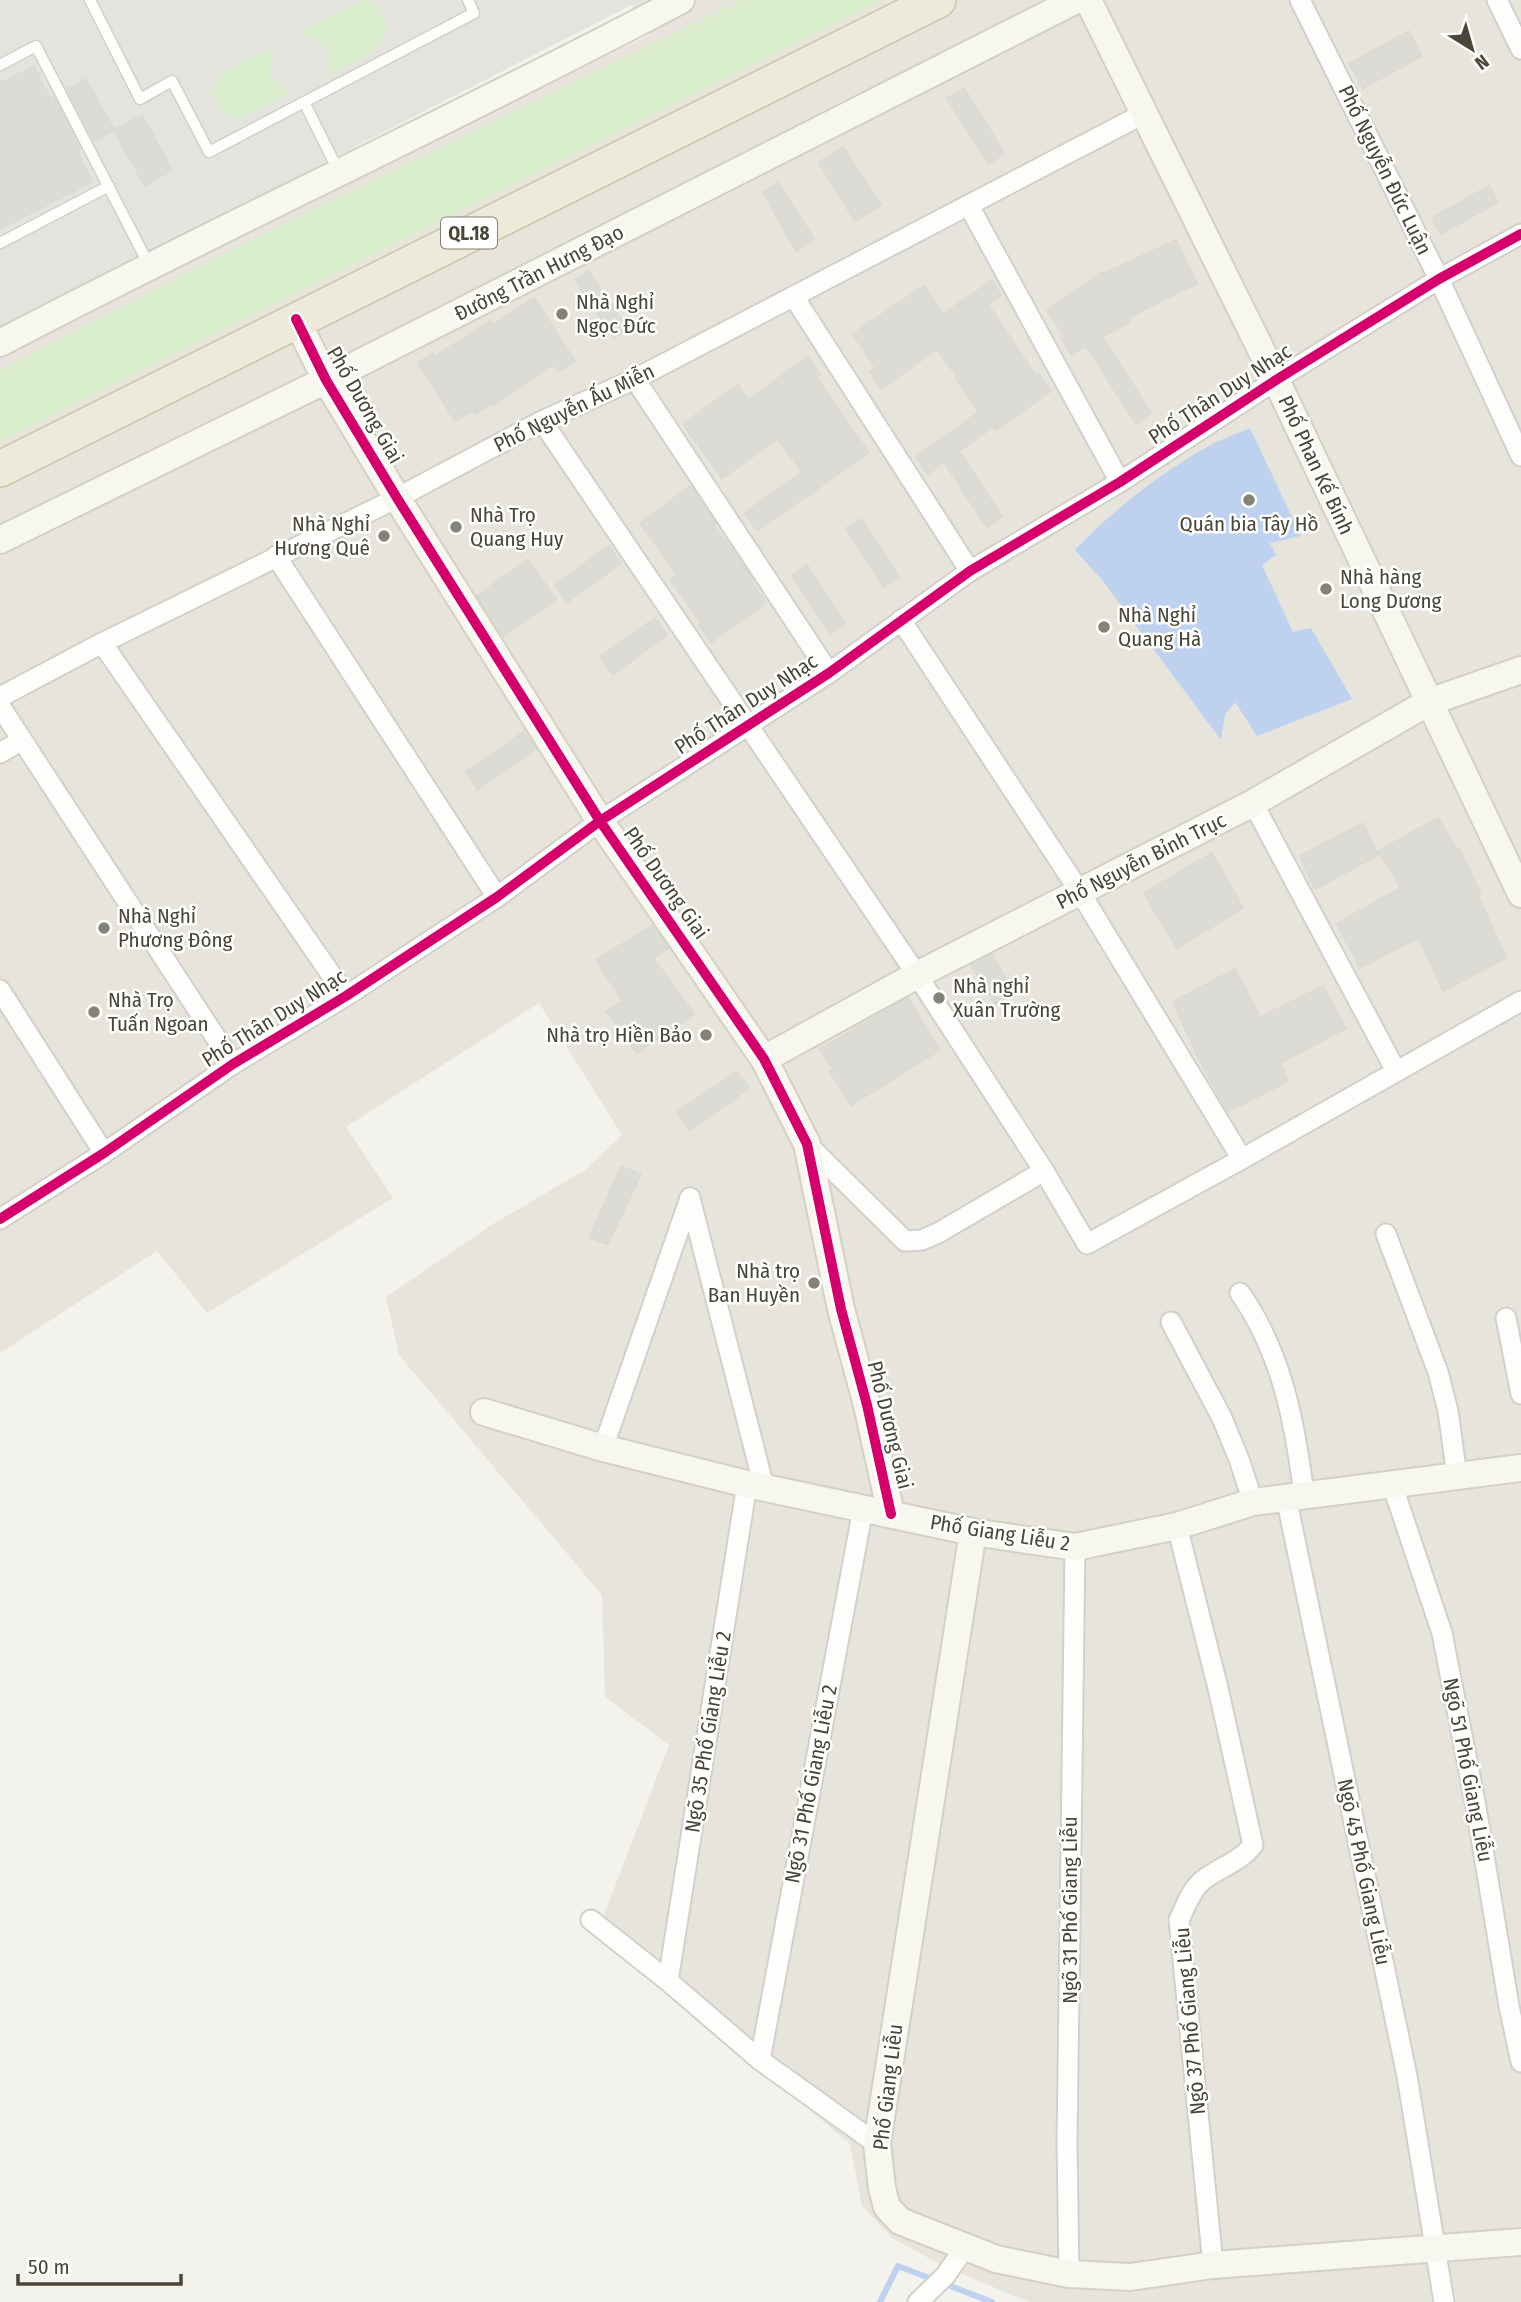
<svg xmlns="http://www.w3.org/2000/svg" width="1521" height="2302" font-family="'Fira Sans Condensed',sans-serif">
<rect width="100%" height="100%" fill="#f3f2ed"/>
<polygon fill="#e7e5db" points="628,0 1521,0 1521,2302 1029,2302 943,2266 892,2238 862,2206 850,2144 749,2059 596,1936 669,1745 605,1697 602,1595 399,1355 386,1297 493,1224 585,1170 622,1135 539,1003 346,1127 393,1198 207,1313 157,1251 0,1353 0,355 649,35"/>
<polygon fill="#e5e3dd" points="0,0 641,0 0,329"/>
<g fill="#daeece">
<path d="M363 0C373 0 379 7 383 16 399 46 347 66 326 76L330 55 324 46 299 32Z"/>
<polygon points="744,0 883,0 0,442 0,371 238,246"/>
<path d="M272 49C268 69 271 85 291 93L238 119C228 117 222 114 216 104 199 73 251 58 272 49Z"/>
</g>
<path fill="#bed2f0" d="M1250 428 1301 536 1270 543 1276 555 1262 565 1293 632 1311 628 1352 699 1257 736 1235 702 1225 715 1221 740 1102 580 1075 550C1112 511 1154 478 1200 451 1215 442 1233 435 1250 428Z"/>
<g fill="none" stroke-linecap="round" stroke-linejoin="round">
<polyline stroke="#bed2f0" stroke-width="6" points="880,2302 898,2266 992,2302"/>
</g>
<g fill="#dddbd5" stroke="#dbdad3" stroke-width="2">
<polygon points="1409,31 1422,56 1363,88 1349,64"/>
<polygon points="34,66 50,99 54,97 81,149 77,151 92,182 0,229 0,83"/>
<polygon points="86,79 114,130 94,141 67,89"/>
<polygon points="964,88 1004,153 989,164 947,98"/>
<polygon points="142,115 172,170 145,186 114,130"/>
<polygon points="843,147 881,205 855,221 819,162"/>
<polygon points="778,183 814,239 796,251 763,192"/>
<polygon points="1489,186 1498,202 1441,234 1432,218"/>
<polygon points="1176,240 1197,283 1128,318 1130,322 1102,337 1151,413 1136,423 1086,346 1071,354 1061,336 1064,334 1047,311 1102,272 1103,274"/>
<polygon points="588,271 628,329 614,338 575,280"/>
<polygon points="992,281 1001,295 988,304 1036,376 1039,374 1051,391 996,430 993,427 959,451 1002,517 987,527 944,462 928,474 916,457 979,412 956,379 958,378 937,349 881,389 870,372 876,368 853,334 924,286 943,314"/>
<polygon points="534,298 575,361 558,372 553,364 494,405 493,403 475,414 473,410 455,421 418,363 433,353 435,356 491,321 493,325"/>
<polygon points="808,357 820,375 816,377 869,453 757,530 745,513 802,472 778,439 722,478 683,424 738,385 748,400"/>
<polygon points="691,486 716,524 714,526 741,561 752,579 750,580 766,603 711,642 699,625 702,623 670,580 677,575 640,523"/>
<polygon points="862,519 899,577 884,587 846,528"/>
<polygon points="609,546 621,563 567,602 555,585"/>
<polygon points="528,560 556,599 503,636 477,596"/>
<polygon points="807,565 845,624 830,634 792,575"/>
<polygon points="655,618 667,635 613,674 600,657"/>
<polygon points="524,732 536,749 478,789 466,772"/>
<polygon points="1438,818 1457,850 1459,849 1481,894 1478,896 1506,958 1443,991 1419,937 1360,968 1337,924 1400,888 1393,873 1378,851"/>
<polygon points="1363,823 1378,855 1315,889 1300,856"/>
<polygon points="1212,853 1243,908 1177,948 1144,893"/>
<polygon points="653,925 669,948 653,958 694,1014 637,1053 606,1011 623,1001 596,960"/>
<polygon points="992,954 1014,994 995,1004 971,965"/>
<polygon points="1235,969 1260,1017 1323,986 1346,1028 1280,1063 1288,1081 1228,1112 1199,1059 1173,1002"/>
<polygon points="908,998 940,1050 851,1105 830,1071 833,1069 820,1049"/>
<polygon points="737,1072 749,1088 690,1130 677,1112"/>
<polygon points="621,1167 641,1174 608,1244 589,1238"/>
</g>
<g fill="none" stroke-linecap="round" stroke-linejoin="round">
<defs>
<g id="lane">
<polyline points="90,0 140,99 172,81 209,152 474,13 468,0"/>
<polyline points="0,65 36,46 149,265"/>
<polyline points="304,102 339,172"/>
<polyline points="0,243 109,186"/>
</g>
<g id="street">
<polyline points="1300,0 1439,279 1521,456"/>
<polyline points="1497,0 1521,49"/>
<polyline points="969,206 1120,482"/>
<polyline points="794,297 970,571"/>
<polyline points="635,379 829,673"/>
<polyline points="542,421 917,975 1044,1171 1087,1244 1242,1159"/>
<polyline points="276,556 497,897"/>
<polyline points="901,620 1080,892 1242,1159 1521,1001"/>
<polyline points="102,643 346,996"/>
<polyline points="0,697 102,643 397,498 542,421 635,379 1145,113"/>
<polyline points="0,706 233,1064"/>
<polyline points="0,753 22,740"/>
<polyline points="1253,803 1396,1071"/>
<polyline points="0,990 104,1153"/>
<polyline points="807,1144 905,1241 922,1240 938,1233 1044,1171"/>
<polyline points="690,1198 764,1487"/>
<polyline points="0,1219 104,1153 233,1064 346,996 497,897 600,821 829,673 970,571 1120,482 1276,380 1439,279 1521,234"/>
<polyline points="1386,1234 1438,1372 1448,1411 1457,1476"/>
<path d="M1240 1293C1282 1353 1295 1423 1304 1495"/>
<polyline points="1506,1318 1521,1394"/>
<polyline points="1171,1322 1222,1418 1240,1462 1253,1502"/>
<polyline points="603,1448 690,1198"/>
<polyline points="1392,1484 1442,1633 1476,1807 1509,2006 1521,2062"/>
<polyline points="1286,1497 1407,2076 1444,2302"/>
<path d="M1177 1526 1218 1688 1253 1845C1239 1863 1219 1867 1202 1881 1191 1890 1185 1908 1179 1920L1213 2265"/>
<polyline points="591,1920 668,1981 760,2060 877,2144"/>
<polyline points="668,1981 747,1484"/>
<polyline points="760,2060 863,1509"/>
<polyline points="1069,2274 1067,2143 1075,1547"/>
<polyline points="918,2302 945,2276 966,2246"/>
</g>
<g id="secondary">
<polyline points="1088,0 1276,380 1521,894"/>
<polyline points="296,319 326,380 397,498 600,821 764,1059 807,1144 841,1309 867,1405 891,1514"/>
<path d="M0 343C225 225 456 119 681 0"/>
<polyline points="0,540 326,380 1076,0"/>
<polyline points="764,1059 917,975 1253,803 1429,702 1521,670"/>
<polyline points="484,1412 603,1448 747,1484 973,1532 1075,1547 1177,1526 1253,1502 1521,1468"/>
<polyline points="973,1532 877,2144 882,2188 887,2207 900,2221 996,2259 1069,2274 1130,2277 1213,2265 1521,2242"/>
</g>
<polyline id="highway" points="0,469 938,0"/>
</defs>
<use href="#lane" stroke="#d1d0cb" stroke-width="13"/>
<use href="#street" stroke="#d1d0cb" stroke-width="23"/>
<use href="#secondary" stroke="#d2d1c4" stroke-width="30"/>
<use href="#highway" stroke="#cbc5a8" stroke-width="38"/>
<use href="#lane" stroke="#fdfdfc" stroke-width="10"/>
<use href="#street" stroke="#fdfdfc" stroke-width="19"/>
<use href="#secondary" stroke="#f7f7f0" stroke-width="26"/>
<use href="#highway" stroke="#edeada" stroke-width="35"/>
<defs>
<g id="cycleway">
<polyline points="296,319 326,380 397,498 600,821 764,1059 807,1144 841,1309 867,1405 891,1514"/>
<polyline points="0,1219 104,1153 233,1064 346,996 497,897 600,821 829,673 970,571 1120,482 1276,380 1439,279 1521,234"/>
</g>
</defs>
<use href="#cycleway" stroke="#fff" stroke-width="15"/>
<use href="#cycleway" stroke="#d6006c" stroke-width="10"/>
</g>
<g fill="#858377" stroke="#fff" stroke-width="2.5">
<circle cx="562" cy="314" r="7"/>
<circle cx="1249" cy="500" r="7"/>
<circle cx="456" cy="527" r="7"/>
<circle cx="384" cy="536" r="7"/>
<circle cx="1326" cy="589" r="7"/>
<circle cx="1104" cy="627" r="7"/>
<circle cx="104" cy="928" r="7"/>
<circle cx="939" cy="998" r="7"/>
<circle cx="94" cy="1012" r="7"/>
<circle cx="706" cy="1035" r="7"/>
<circle cx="814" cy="1283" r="7"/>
</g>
<g text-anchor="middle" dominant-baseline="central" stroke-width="5" stroke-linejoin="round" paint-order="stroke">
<rect fill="#fff" stroke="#807e74" stroke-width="2" x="441" y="217.5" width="56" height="31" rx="5"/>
<g font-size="19" font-weight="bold" fill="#4a4738">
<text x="469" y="233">QL.18</text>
</g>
<g font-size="21" fill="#4a4738" stroke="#fff">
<text transform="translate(1385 170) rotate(64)">Phố Nguyễn Đức Luận</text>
<text transform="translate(539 273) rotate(-27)">Đường Trần Hưng Đạo</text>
<text transform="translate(1220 394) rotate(-33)">Phố Thân Duy Nhạc</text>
<text transform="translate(365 405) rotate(60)">Phố Dương Giai</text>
<text transform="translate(574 408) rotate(-26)">Phố Nguyễn Ấu Miễn</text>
<text transform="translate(1316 465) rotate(65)">Phố Phan Kế Bính</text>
<text transform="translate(746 704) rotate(-33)">Phố Thân Duy Nhạc</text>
<text transform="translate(1141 861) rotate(-27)">Phố Nguyễn Bỉnh Trục</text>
<text transform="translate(666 883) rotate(55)">Phố Dương Giai</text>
<text transform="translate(274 1018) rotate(-32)">Phố Thân Duy Nhạc</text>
<text transform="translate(890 1425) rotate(76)">Phố Dương Giai</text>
<text transform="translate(1000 1533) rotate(9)">Phố Giang Liễu 2</text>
<text transform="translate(708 1732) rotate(-81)">Ngõ 35 Phố Giang Liễu 2</text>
<text transform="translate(1468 1770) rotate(79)">Ngõ 51 Phố Giang Liễu</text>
<text transform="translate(811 1784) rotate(-79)">Ngõ 31 Phố Giang Liễu 2</text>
<text transform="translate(1364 1872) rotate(78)">Ngõ 45 Phố Giang Liễu</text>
<text transform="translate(1070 1910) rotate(-90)">Ngõ 31 Phố Giang Liễu</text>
<text transform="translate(1190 2021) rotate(-95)">Ngõ 37 Phố Giang Liễu</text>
<text transform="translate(888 2087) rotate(-83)">Phố Giang Liễu</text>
</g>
<g font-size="21" fill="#4a4738" stroke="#fff" text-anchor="start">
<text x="576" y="302">Nhà Nghỉ<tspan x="576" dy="24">Ngọc Đức</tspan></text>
<text x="470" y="515">Nhà Trọ<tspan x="470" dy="24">Quang Huy</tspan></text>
<text x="370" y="524" text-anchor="end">Nhà Nghỉ<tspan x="370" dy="24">Hương Quê</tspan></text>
<text x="1249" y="524" text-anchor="middle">Quán bia Tây Hồ</text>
<text x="1340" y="577">Nhà hàng<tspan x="1340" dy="24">Long Dương</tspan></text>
<text x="1118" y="615">Nhà Nghỉ<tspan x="1118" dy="24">Quang Hà</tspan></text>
<text x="118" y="916">Nhà Nghỉ<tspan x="118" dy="24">Phương Đông</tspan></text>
<text x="953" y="986">Nhà nghỉ<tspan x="953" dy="24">Xuân Trường</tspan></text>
<text x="108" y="1000">Nhà Trọ<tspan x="108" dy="24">Tuấn Ngoan</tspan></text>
<text x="692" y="1035" text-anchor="end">Nhà trọ Hiền Bảo</text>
<text x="800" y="1271" text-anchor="end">Nhà trọ<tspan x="800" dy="24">Ban Huyền</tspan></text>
</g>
</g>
<g transform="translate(1472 49) rotate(143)" stroke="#ffffff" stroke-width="5" paint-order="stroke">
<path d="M0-5L12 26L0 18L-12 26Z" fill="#4a4738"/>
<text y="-10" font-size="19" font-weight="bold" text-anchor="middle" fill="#4a4738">N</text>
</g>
<path d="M18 2274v10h163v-10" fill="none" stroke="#4a4738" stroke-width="3.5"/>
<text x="28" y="2274" font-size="21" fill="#4a4738" stroke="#ffffff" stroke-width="5" paint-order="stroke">50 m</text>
</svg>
